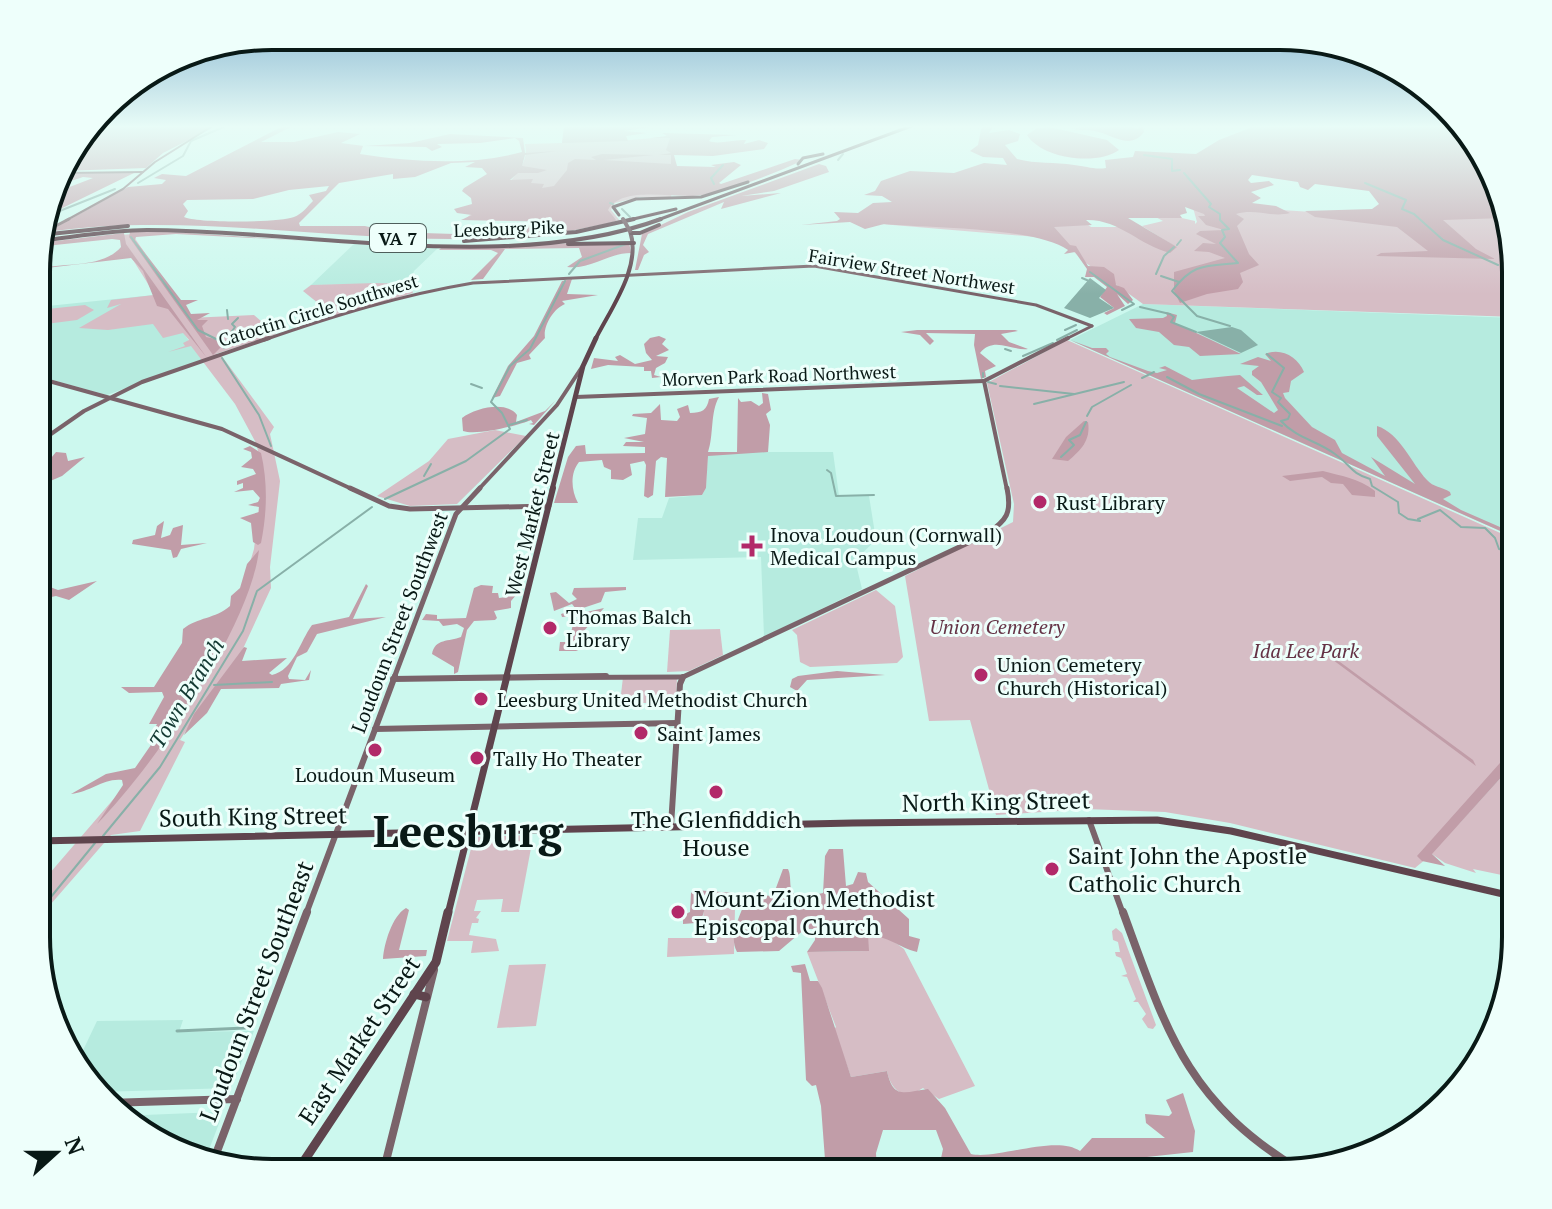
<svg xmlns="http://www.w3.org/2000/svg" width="1552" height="1209" font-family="'PT Serif',serif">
<rect width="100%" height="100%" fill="#ccf8ee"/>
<g fill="#b6ebdf">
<polygon points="355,243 438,248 414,271 409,284 311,285"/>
<polygon points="154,295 157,306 167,309 202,360 107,395 38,376 38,307"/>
<polygon points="1143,304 1516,318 1516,538 1070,340"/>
<polygon points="708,452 833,452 839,496 869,496 876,540 855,560 862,589 764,637 761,557 633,560 638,518 662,518 669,498 702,495 706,488"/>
<polygon points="183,1020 179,1032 254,1031 231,1088 99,1092 77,1063 97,1021"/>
<polygon points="218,1112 220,1121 205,1160 182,1155 138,1128 144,1115"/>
</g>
<g fill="#d6bdc5">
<path d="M565 125H586L619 141 675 136V148L691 146 690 152 674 153 671 199 640 197 615 203 611 210 620 221 661 210 619 222 613 217 562 222 464 220C485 202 533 173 525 144L562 143Z"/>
<polygon points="1457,125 1498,181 1516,271 1516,317 1143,304 1086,263 1060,239 845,221 1080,219 1091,227 1136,227 1176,247 1142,226 1163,221 1150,214 1160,213 1195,221 1195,224 1197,222 1192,204 1404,218"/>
<path d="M132 234 189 318 254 315 276 334 216 354 221 355 274 427 270 434 280 481 270 567 271 588 235 666 214 688 180 740 185 742 140 831 111 835 37 920V888L117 795 165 732 237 606 254 549 263 470 256 443 235 404 191 346 168 352 185 346 183 343 189 340 183 333 163 338 153 324 108 330 79 328 121 304 107 308 111 300 154 295C145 276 125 252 121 235Z"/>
<polygon points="375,283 409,284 413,293 334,316 303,291 311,285"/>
<polygon points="85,305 94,310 77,320 38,325 38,310"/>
<polygon points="1067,340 1516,540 1516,755 1456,827 1516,761 1516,878 1473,869 1476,873 1445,863 1432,854 1415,868 1230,823 1165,812 1086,809 996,815 970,720 929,721 905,576 1013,522 1014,504 987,383"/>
<polygon points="495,430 526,436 457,504 410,506 377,496 429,461 448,439"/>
<polygon points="876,590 895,606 903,657 897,663 810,667 800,662 797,635 792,630"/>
<polygon points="720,629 723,655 689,671 667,672 670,630"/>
<polygon points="623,677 677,677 676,703 620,703"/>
<polygon points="528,835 525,847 531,848 519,912 501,912 503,899 477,900 474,911 481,911 476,918 479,919 478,923 472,923 469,935 496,939 499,951 471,953 473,941 447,941 474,837"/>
<polygon points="704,907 735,908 734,954 667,957 668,938 702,938"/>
<polygon points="1116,928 1122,933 1156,1025 1153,1029 1148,1028 1142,1019 1146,1014 1138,1002 1133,1002 1136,999 1127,977 1121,976 1127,974 1121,958 1116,956 1115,952 1120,952 1118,942 1113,940 1112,931"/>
<path d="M868 935 886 936 904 949 975 1086 939 1099 923 1088C904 1101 891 1091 887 1071L851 1077 834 1029 836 1027 807 952 868 951Z"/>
<polygon points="546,964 536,1026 497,1028 509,965"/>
</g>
<g fill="#c19da8" fill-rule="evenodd">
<path d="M117 125H218L163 153 146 168 62 171C72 142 91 136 117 125Z"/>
<path d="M285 125H314L289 128 261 142H294L338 132 360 134 341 143 364 146 410 143 450 134 523 138 525 153 557 151 525 155 522 166 547 170 538 173H518L510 180 533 179 531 183 544 184 542 188 554 186 567 170 568 163 575 159 596 160 591 157 602 154 654 155 604 160 671 164V155H659L671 153 666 150 670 138H651L667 136 662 133 736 135 712 137 709 141C719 145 734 139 746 140L744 144 759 140 768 143 764 149 713 156 674 155 677 166 716 167 711 165 734 162 741 165 719 183 721 184 795 159 803 160C774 174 735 189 703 195 677 200 623 184 608 210L617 221C434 268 234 205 47 232L128 187 162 184 166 180 154 178 162 174 186 176ZM515 138 519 141 522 152C470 166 413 162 360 154L363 146 426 147 432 151 442 147 437 144 480 143ZM475 162 465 167 482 168 487 174 464 188 462 191 471 198 472 204 454 209 457 213 472 215 461 220 530 221 536 225 466 227 455 234 391 232 365 226H300L299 223 339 183 393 174V179L415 177 451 163ZM329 186 326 191 309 195 313 201C307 207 302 214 294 217 279 223 195 223 184 217L188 211 183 204 187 200 253 199 289 190Z"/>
<polygon points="666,125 624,131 647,133 626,136 628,141 562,143 564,126"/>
<path d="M982 125H994L989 133 1009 130 1020 134 1018 141 1005 145 1017 159C1036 164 1055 162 1074 165 1086 166 1094 170 1106 168L1105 160 1133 157 1135 151 1196 154 1219 140 1250 128 1249 125H1457L1498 181 1505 218 1443 220 1476 249 1495 259 1376 256 1381 253 1428 251 1397 227 1315 217 1305 211 1372 209 1379 204 1369 191 1315 184 1308 190 1300 187 1298 182 1252 175 1248 180 1251 183 1269 181 1274 185 1251 192 1261 198 1252 203 1276 206 1290 213C1271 218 1256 208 1236 214L1244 219 1237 226 1249 254 1259 265 1240 273 1243 282 1238 289 1207 294 1180 303 1174 291V272L1225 258 1209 252 1194 251 1203 243 1216 244 1196 234 1200 231 1224 230 1206 225 1198 216H1205L1204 214 1185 207 1187 213 1180 215 1182 218H1128L1177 247 1170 253C1139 245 1119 219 1086 220L1092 225 1054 227 1070 245 1076 246 1088 266 1104 267 1114 274 1116 285 1124 288 1133 300 1128 304 1117 294 1125 306 1107 315 1104 313 1114 308 1100 297 1107 287 1094 277H1085L1087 269 1075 252 1064 254 1068 250C1036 227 927 228 884 224L865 229 850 222 801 225 837 221 840 219 834 212 858 213 873 203 892 202 882 196 864 195 875 191 881 181 910 171 954 173 984 163 1007 165 1003 158 983 157 970 151 978 145Z"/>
<path d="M1084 125H1127L1138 129 1139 125H1143L1144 132C1129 151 1113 134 1094 131 1087 129 1081 131 1074 129Z"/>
<path d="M1049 127 1107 140 1119 150C1097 166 1042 159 1027 135L1037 128Z"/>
<polygon points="819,164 826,166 829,172 774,191 741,196 781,193 721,209 724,202 648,234 643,245 649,252 644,255 638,270 635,270 642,234 688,212"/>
<polygon points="61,173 134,173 46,216 54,193 93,178 83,177 62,184 73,178 59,180"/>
<polygon points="161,231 310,241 176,234 136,237 135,240 181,300 198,300 186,305 191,314 210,313 197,320 208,320 202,326 206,337 215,339 222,346 213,355 129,237 130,232"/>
<path d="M124 233 126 244 207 358 168 309 157 306 143 271 131 258 38 269C63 262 102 269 121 247L120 240 112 239 55 245 38 250 39 243Z"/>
<path d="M629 242 631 253C608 253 590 270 567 267L582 257 579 248 505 249 483 279 471 280 498 253 491 250H439L443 246Z"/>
<path d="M572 279 567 294 598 295 562 301 565 304C553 309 543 326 545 338L529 355 531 359 517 363 500 396 492 398 508 366 534 336 562 281Z"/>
<polygon points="1166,312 1177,315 1175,323 1241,354 1200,356 1189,347 1174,345 1159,332 1136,328 1129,319 1163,318 1167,316"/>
<path d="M917 330H1015L1018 331 1001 334 1009 342 1028 349C1011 351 994 336 980 353L996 366 985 371 986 377 981 379 974 345 975 334 926 333 934 341 930 345 920 335 901 332Z"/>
<polygon points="659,336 666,339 662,344 669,350 656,356 668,357 665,363 656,368 654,375 661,377 652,378 651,371 644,371 644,367 608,365 591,369 594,358 618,361 615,357 620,355 635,364 652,360 646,353 644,344 650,338"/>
<path d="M1070 340 1092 348H1106L1109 351 1106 354 1110 357 1148 371 1157 373 1167 370 1159 368 1165 366 1192 380C1208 378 1224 376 1240 375L1263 395H1257L1244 386 1237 388 1274 413 1278 410 1261 382 1252 375V371L1259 366 1240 364 1258 357 1271 361 1265 354C1281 347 1298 357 1304 372L1291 381 1289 392 1283 393 1285 398 1312 427 1335 440 1342 453 1385 476 1371 457 1415 484 1377 436V426C1400 433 1411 463 1427 480 1433 487 1442 487 1450 492L1451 495 1443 499 1461 510 1516 534V538Z"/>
<path d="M762 393 768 394 771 410 766 414 770 425 768 452 708 456 706 488 702 495 665 497 667 458 661 457 656 461 653 495 648 498 644 496 646 465 644 461 630 464 632 475 623 480 611 479V470L604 467 602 460 579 462C570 473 571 490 578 503H554L568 457 576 446 585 445 586 454 645 453V447L623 446 626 442H644L624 438 645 434 647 418 632 416 633 414 651 413 660 404 661 420 677 421 680 417 677 409 688 405 690 413C702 413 707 410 709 399L719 397C710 413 714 435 708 452H737L738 398 741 402 751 401 759 406 763 403Z"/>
<path d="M556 400 534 425 529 424 533 423 531 420C520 425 477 436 463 431L462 418C477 407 507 401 517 415L516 422 545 411Z"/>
<path d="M1084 421 1088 422C1091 440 1081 450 1068 461L1052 459 1066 437Z"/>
<path d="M250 446 261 453C268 483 267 513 261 543L258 545 253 542 251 523 240 518 259 512V507L248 505 258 502 260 498 253 490 234 492 243 488V483L237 485V481L256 474 253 469 241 467 252 458 251 452 243 449Z"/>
<polygon points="56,452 66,453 68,461 85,457 62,476 48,482 50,485 38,495 38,474"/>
<path d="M1323 471C1341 476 1358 478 1375 491V497L1352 495 1343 484 1331 483 1322 477 1290 481 1282 476Z"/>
<polygon points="164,521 161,538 170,535 173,528 183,525 181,545 207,543 181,549 177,557 173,558 171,550 132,544 133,540 155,535 157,526"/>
<path d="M259 550C250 628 152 768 97 824L123 785 122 780C103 778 91 792 71 794L106 774 135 768 153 742 151 736 157 724H149L164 697 162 692 129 693 121 687H154L182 643 183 629C198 617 215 619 230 606L231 596 240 588 247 564Z"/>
<polygon points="37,571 43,572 39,578 49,580 50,587 58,590 97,581 69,600 56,596 37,600"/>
<path d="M366 584 368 586 353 619 386 617 317 634 307 652 297 657 288 676 289 679 305 680 311 670 309 680 281 684 279 688 221 689 207 713 184 735 194 714 244 647 247 648 242 661 287 658 269 673 272 675C294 670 300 641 312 625L349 617Z"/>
<path d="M481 585 493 586 492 593H498L499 598 506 597 508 592 517 594 511 601V608L494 611 497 618 495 620 474 621 467 630 458 672 454 674V667L432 654C435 638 449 642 461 637L464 628 457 624 443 626 439 621 422 620 426 614 437 615V619L466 618 474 588Z"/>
<polygon points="626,587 626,590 605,592 601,602 583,608 582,613 604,608 583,632 597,642 576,651 559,651 560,642 569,642 573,624 581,616 562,617 561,614 576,609 572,604 554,611 550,593 556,592 569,603 577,599 572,594 574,588"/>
<polygon points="1329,657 1340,662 1473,760 1476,766"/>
<polygon points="837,671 885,675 807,680 797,691 790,687 792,679 798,676"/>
<polygon points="1516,745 1516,761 1432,854 1445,866 1422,861 1417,856"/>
<path d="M829 849H843L846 886 853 884 858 872 866 873 868 882 909 919V936L920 939 917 952C898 947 888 936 868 935L869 951 807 952 815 940V929H805L779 951 737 952C729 937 738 920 743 907H705L703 915 696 923 683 924V915L690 912 691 893 695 890 773 896 783 869H788C793 880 786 891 799 898L823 893 825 856Z"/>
<path d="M406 908 409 910 399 950H427L426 956 383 959C384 944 392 916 406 908Z"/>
<path d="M805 964 810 981H818L822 988 851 1077 887 1071C893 1100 905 1092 928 1089L945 1108 971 1154C996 1160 1056 1134 1080 1151L1092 1138H1165L1146 1123 1145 1114 1169 1116 1172 1113 1166 1100 1183 1093 1195 1131 1193 1152 1001 1173H918L920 1170 932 1172 942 1169 940 1163 943 1149 936 1130H883L876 1153 877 1173H826L821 1106 816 1085 812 1086 806 1080 801 973 793 972 791 966Z"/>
</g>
<g fill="#88b0a8">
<polygon points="1090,278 1106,290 1099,298 1114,308 1090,318 1064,308"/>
<polygon points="1232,327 1241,330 1258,345 1241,353 1196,332"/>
</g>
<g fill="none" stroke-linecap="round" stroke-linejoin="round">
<g stroke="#88b0a8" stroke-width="2">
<polyline points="1144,155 1172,159 1172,171 1180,170"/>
<polyline points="838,160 843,154"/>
<path d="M1184 173 1211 204 1209 207 1220 214V220L1229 229 1222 230 1225 237 1220 243 1238 263C1205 266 1193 263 1172 291L1197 316 1230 326"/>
<polyline points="138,183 183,156 191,141 228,125"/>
<polyline points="1365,183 1406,200 1402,209 1414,214 1443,240 1498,265"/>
<polyline points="714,184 711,178 723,165"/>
<polyline points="610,203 613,204"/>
<polyline points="622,209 630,217"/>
<polyline points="47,216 115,189"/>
<polyline points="131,237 198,330 226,344"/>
<polyline points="1177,245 1181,240"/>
<polyline points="1501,267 1516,273"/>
<polyline points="1090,272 1134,304 1122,310"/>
<polyline points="569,274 580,261 626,244"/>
<polyline points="1156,274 1164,256 1174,247"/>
<polyline points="1161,276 1179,282"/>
<polyline points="1082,278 1089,281"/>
<polyline points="1140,307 1170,314 1174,317 1171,322 1196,332"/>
<polyline points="227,310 228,319"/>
<polyline points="1065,330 1076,325"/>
<polyline points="1057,340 1077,330"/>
<polyline points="224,348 235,338 230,334 235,327 232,324 238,318"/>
<polyline points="1005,349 1011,351"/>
<path d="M1267 354 1284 368 1272 392 1281 398 1278 402 1290 414 1288 419 1281 421C1296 438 1318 441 1335 454 1351 465 1350 473 1370 479L1372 486 1398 502 1399 513 1408 519 1420 521 1418 519 1440 510 1461 527 1485 528 1495 538 1499 549 1516 553"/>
<polyline points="1023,356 1053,343"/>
<polyline points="222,358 259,415 271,446"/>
<polyline points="983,373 983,377"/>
<polyline points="1167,377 1199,394 1282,426"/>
<polyline points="1142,378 1154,372"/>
<polyline points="988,382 996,384"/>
<polyline points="471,384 482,388"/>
<polyline points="1000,386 1074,394"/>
<polyline points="1034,404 1124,382"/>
<polyline points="1087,416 1092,407 1131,385"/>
<polyline points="509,425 527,420"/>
<polyline points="1061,457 1074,445 1069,440 1080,435 1086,422"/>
<polyline points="827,470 831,473 836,496 874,495"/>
<polyline points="424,476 431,464"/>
<polyline points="385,499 466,461 510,429 502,413 491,402 510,366 530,349 565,281"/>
<polyline points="214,685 272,682"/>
<polyline points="103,836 160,767 243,631 257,591 372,507"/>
<polyline points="37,914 95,843"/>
</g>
<g stroke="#88b0a8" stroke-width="3">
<polyline points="177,1031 245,1028"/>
<polyline points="61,1043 71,1044"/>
</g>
<g stroke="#7a636a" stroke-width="2">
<polyline points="61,173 143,172"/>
<polyline points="65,221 123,189 155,162 214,125"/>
</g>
<g stroke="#7a636a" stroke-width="3">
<polyline points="46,231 69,219"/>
<path d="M264 340C333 316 401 295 473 283L814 266 1036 305 1092 326"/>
<polyline points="1064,340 1092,326"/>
</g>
<g stroke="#7a636a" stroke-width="4">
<polyline points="38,378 222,429 354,490"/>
<polyline points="984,381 1068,338"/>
<polyline points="984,381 1007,490"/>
<polyline points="576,397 984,381"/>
<polyline points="38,443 84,411 142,382 269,338"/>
<polyline points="478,490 557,405 582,367"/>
</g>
<g stroke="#7a636a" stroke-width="5">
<polyline points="350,488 389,506 410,509 549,506"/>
<path d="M683 677 987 534C1007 520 1012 513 1007 488"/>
<polyline points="394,678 456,514 480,488"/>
<polyline points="463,678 683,677"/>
</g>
<g stroke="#7a636a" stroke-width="6">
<polyline points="393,679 606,676"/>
<polyline points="375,729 677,723"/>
<polyline points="1089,820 1123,914"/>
<polyline points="671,826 680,684 683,677"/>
<polyline points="306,914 395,676"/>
</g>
<g stroke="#7a636a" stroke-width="8">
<path d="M1123 912C1166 1029 1185 1100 1298 1169"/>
<polyline points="107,1103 237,1099"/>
<polyline points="213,1162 307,912"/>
<polyline points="383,1173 434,970"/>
</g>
<path stroke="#5f444d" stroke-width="4" d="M595 340C611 308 642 267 630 231"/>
<polyline stroke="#5f444d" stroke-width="5" points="552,490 583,366 596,338"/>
<polyline stroke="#5f444d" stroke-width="6" points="506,678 553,488"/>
<g stroke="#5f444d" stroke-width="7">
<polyline points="37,841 853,823 1157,820 1231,831 1516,897"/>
<polyline points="448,914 507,676"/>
</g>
<g stroke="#5f444d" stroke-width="9">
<polyline points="414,994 426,997"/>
<polyline points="296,1173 436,962 448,912"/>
</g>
<g stroke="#472a34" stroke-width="3">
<polyline points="798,164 803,158 823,154"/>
<polyline points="619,215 613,207 636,199 701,197 748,182"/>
<polyline points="625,221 676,209"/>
<polyline points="655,221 914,125"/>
</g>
<g stroke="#472a34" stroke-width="4">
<polyline points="631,233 640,233 659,225"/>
<polyline points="40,235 128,226"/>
<path d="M38 241C74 237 111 230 147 230 305 230 512 274 661 219"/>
<polyline points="464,241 576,232 634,219"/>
<polyline points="568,244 634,243"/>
</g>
<polyline stroke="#7a636a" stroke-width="3" points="40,236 46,231"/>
<polyline stroke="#5f444d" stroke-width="4" points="623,219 630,231"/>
</g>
<linearGradient id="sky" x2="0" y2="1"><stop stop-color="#81b2ce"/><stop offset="0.43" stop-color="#e8fcf7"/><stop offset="1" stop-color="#e8fcf7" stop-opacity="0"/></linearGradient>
<rect width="1552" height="294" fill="url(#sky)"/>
<g fill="#b22969" stroke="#eefffb" stroke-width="3">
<circle cx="1040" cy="502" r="8"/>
<path d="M748 534h8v8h8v8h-8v8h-8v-8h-8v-8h8z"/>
<circle cx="550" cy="628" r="8"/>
<circle cx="981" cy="675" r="8"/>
<circle cx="481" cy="699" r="8"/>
<circle cx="641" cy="733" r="8"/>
<circle cx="375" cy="750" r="8"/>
<circle cx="477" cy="758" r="8"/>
<circle cx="716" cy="792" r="8"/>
<circle cx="1052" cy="869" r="8"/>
<circle cx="678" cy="912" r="8"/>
</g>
<g text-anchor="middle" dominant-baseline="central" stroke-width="6" stroke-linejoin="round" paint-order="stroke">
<g font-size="18" fill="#091916" stroke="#eefffb">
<text transform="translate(509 228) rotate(-2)">Leesburg Pike</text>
<text transform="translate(912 271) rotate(9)">Fairview Street Northwest</text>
<text transform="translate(318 310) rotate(-17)">Catoctin Circle Southwest</text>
<text transform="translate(779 375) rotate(-2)">Morven Park Road Northwest</text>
</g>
<rect fill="#eefffb" stroke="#4e5e5b" stroke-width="2" x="370" y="224" width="56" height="28" rx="6"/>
<g font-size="18" font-weight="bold" fill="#091916">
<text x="398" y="238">VA 7</text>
</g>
<g font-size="20" fill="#091916" stroke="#eefffb" text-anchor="start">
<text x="1056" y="502">Rust Library</text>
<text x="770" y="534">Inova Loudoun (Cornwall)<tspan x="770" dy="23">Medical Campus</tspan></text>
<text x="566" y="616">Thomas Balch<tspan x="566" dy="23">Library</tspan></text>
<text x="997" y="664">Union Cemetery<tspan x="997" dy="23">Church (Historical)</tspan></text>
<text x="497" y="699">Leesburg United Methodist Church</text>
<text x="657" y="733">Saint James</text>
<text x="493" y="758">Tally Ho Theater</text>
<text x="375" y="774" text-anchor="middle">Loudoun Museum</text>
</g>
<g font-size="20" fill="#091916" stroke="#eefffb">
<text transform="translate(532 514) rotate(-76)">West Market Street</text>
<text transform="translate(399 622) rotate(-69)">Loudoun Street Southwest</text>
</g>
<g font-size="20" font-style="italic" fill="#643245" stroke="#eefffb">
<text x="997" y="626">Union Cemetery</text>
<text x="1306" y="650">Ida Lee Park</text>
</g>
<g font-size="22" font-style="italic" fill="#123932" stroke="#eefffb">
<text transform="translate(186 693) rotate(-59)">Town Branch</text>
</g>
<g font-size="24" fill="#091916" stroke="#eefffb">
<text transform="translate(996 801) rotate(-1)">North King Street</text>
<text transform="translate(253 816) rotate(-1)">South King Street</text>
<text transform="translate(256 991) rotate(-69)">Loudoun Street Southeast</text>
<text transform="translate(359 1040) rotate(-56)">East Market Street</text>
</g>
<g font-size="24" fill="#091916" stroke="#eefffb" text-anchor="start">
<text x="716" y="819" text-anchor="middle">The Glenfiddich<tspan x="716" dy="28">House</tspan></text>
<text x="1068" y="855">Saint John the Apostle<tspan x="1068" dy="28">Catholic Church</tspan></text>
<text x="694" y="898">Mount Zion Methodist<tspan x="694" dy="28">Episcopal Church</tspan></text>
</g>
<g font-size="44" font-weight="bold" fill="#091916" stroke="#eefffb">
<text x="468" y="830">Leesburg</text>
</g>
</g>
<path d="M0 0H1552V1209H0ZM272 50H1280A222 222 0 0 1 1502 272V937A222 222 0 0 1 1280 1159H272A222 222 0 0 1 50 937V272A222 222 0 0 1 272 50Z" fill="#eefffb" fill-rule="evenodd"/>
<path fill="none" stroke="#091916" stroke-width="4" d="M272 50H1280A222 222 0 0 1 1502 272V937A222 222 0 0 1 1280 1159H272A222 222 0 0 1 50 937V272A222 222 0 0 1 272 50Z"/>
<g transform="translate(56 1153) rotate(69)" stroke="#eefffb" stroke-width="6" paint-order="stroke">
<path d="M0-6L14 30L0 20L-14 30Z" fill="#091916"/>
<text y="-12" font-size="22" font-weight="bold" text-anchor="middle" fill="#091916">N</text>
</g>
</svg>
